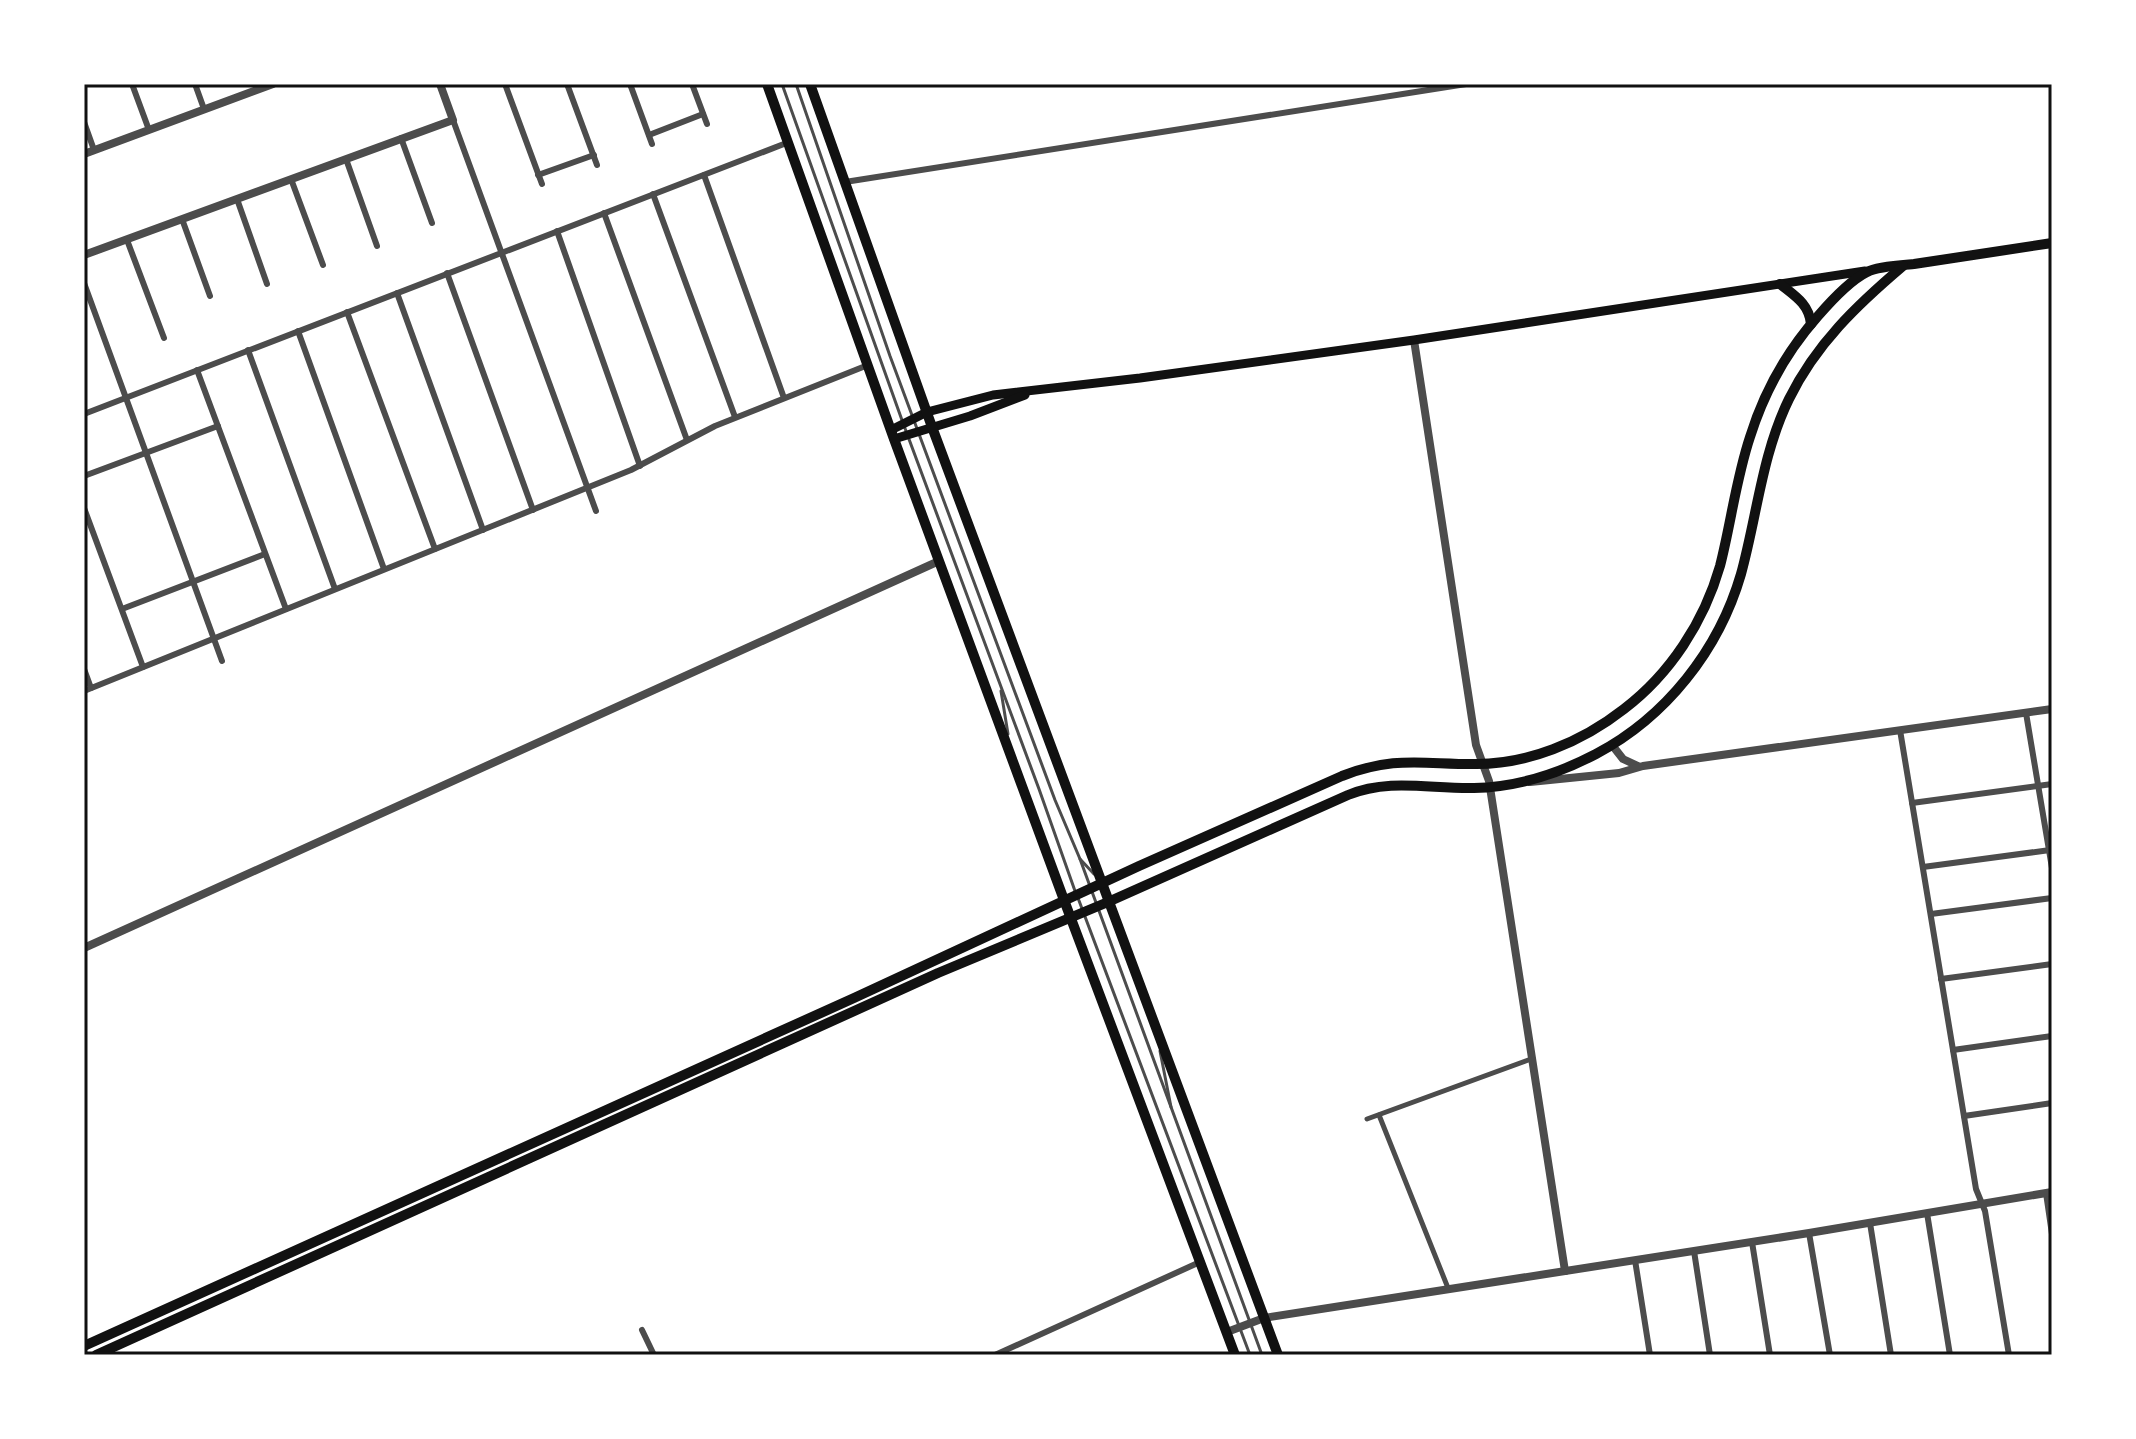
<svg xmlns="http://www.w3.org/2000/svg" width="2136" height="1439" font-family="'Varela Round',sans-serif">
<rect width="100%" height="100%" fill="#fff"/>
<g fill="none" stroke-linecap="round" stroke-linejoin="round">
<g stroke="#4c4c4c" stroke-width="3">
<polyline points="782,84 903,423 1039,789 1075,891"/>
<polyline points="796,84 890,356 1055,800 1080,859 1262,1355"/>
<polyline points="1001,691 1008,734"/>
<polyline points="1080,859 1094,874"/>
<polyline points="1078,898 1250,1355"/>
<polyline points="1160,1051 1171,1107"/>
</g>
<g stroke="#4c4c4c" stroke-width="5">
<polyline points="1379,1115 1448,1288"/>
<polyline points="1367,1119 1531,1059"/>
</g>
<g stroke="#4c4c4c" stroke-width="6">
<polyline points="132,84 149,130"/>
<polyline points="195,84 204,109"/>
<polyline points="505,84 542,184"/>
<polyline points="567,84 597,165"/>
<polyline points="630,84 652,144"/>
<polyline points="692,84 707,124"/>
<polyline points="453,120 596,511"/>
<polyline points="84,122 94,150"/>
<polyline points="649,135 703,114"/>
<polyline points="401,138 432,223"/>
<polyline points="346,159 377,246"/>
<polyline points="538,175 594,155"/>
<polyline points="704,175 784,398"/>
<polyline points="291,179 323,265"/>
<polyline points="845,182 1466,84"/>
<polyline points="653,194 735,417"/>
<polyline points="237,199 267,284"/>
<polyline points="604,213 687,440"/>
<polyline points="182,219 210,296"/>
<polyline points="557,231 640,466"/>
<polyline points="127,240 164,338"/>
<polyline points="447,273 533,510"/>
<polyline points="84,283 222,661"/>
<polyline points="397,293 483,530"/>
<polyline points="347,312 435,549"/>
<polyline points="298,331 384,569"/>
<polyline points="248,350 335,589"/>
<polyline points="197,370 286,609"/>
<polyline points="84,414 789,142"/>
<polyline points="84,476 218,426"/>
<polyline points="84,508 143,667"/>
<polyline points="122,609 265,554"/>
<polyline points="84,669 91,688"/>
<polyline points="84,691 631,470 715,426 868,365"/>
<polyline points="2026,713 2052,868"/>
<polyline points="1900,730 1976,1189 1985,1211 2009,1355"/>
<polyline points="1912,803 2052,784"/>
<polyline points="1923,867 2050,850"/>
<polyline points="1931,914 2052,898"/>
<polyline points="1941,979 2052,964"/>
<polyline points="1953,1050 2052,1036"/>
<polyline points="1964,1116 2052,1103"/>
<polyline points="2046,1193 2052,1234"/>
<polyline points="1927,1213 1950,1355"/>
<polyline points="1870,1223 1891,1355"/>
<polyline points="1809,1233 1830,1355"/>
<polyline points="1752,1242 1770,1355"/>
<polyline points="1694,1251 1710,1355"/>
<polyline points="1635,1260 1650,1355"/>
<polyline points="642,1330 654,1355"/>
<polyline points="995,1355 1200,1262"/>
</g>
<g stroke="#4c4c4c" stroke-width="8">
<polyline points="84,154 273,84"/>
<polyline points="84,255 453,120 440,84"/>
<polyline points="1414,340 1476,745 1489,781 1565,1271"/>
<polyline points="1612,745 1623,759 1638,766"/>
<polyline points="1530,782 1619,773 1643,766 2052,709"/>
<polyline points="84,948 939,561"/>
<polyline points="1227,1332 1264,1318 1809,1233 2052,1192"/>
</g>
<g stroke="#111" stroke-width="9">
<polyline points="891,430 927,412 993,395 1140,378 1414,340 1865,271"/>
<polyline points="894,439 970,416 1025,395"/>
</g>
<g stroke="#111" stroke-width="10">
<polyline points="767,84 894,439 1064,900 1235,1355"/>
<polyline points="810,84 932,427 1278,1355"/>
<path d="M1780 284C1795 296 1809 304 1811 324"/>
<path d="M84 1346 854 998 1139 866 1342 776C1392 756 1422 764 1473 764 1527 765 1582 742 1624 709 1670 674 1704 622 1720 566 1731 523 1736 479 1750 437 1764 392 1787 351 1818 316 1831 301 1849 281 1867 272 1878 266 1902 265 1914 264 1960 257 2006 250 2052 243"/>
<path d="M96 1355 938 973 1108 902 1348 795C1389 778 1430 789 1474 788 1517 787 1558 774 1596 754 1666 717 1719 650 1741 574 1757 516 1762 454 1789 399 1816 344 1857 305 1903 266"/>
</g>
</g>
<rect width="2136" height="1439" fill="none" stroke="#ffffff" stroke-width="172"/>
<rect x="86" y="86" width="1964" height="1267" fill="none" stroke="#111" stroke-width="3"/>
</svg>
